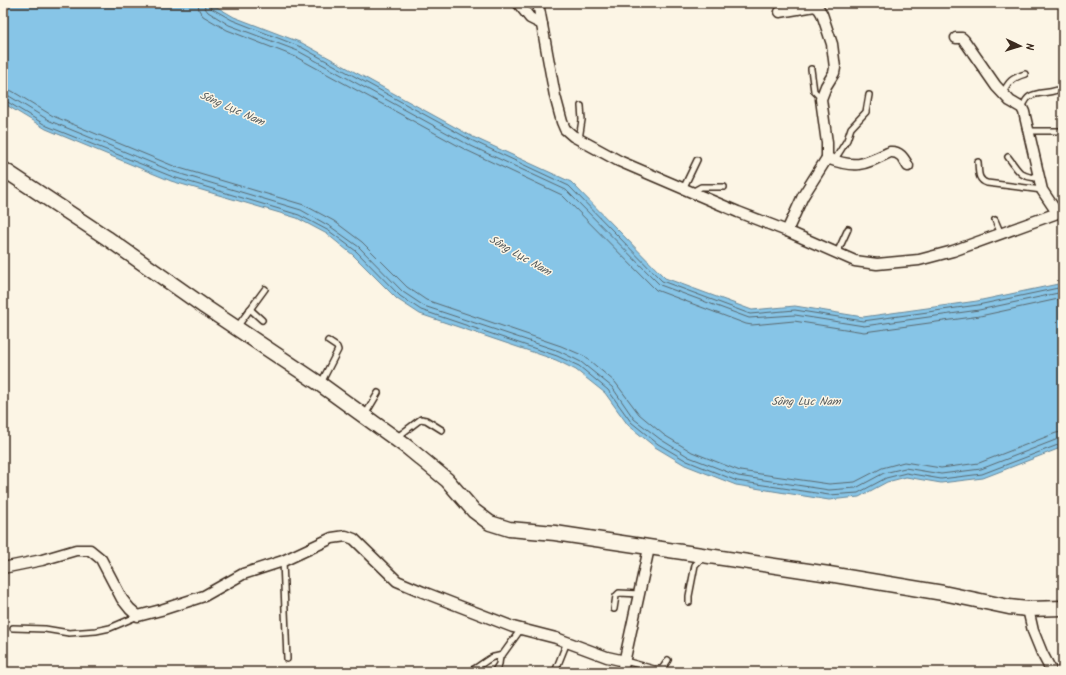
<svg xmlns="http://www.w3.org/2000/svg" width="1066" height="675" font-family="Kalam,sans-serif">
<rect width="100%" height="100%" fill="#fcf5e5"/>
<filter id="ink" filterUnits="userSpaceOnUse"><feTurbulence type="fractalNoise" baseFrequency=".025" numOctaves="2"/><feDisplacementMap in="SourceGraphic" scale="8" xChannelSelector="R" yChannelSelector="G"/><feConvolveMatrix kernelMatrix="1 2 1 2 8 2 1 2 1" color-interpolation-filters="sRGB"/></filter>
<g filter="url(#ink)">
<polygon fill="#87c5e7" stroke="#698797" points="3,3 210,3 234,17 302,43 473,137 571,182 665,278 752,310 795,306 863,317 977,301 1063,283 1063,447 983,478 941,483 906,477 887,482 859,497 829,500 736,485 685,465 655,447 628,425 605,393 576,370 556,360 420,314 397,299 353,255 327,234 297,218 171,181 46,129 3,103"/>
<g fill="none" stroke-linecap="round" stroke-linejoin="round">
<g stroke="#59686e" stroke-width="1">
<polyline points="198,3 199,10 203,16 227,30 296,57 466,150 562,195 656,290 746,324 752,325 794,321 864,332 980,316 1063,298"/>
<polyline points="204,3 205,8 208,12 229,25 298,51 469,145 566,190 660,285 749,318 795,315 864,326 979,310 1063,292"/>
<polyline points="209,3 211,8 232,20 301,47 471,140 569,186 662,281 750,314 795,310 863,321 978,305 1063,287"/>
<polyline points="3,89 12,91 53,116 176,167 304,205 334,221 362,242 407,287 426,300 561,346 584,356 615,382 639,414 664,435 692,452 740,471 829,484 855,482 882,468 904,462 941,468 979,463 1056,433 1063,432"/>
<polyline points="3,95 9,96 50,121 174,172 301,210 331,227 359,247 403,292 424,306 559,351 581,362 612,387 634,419 660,439 689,457 738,476 829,490 856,488 884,473 905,468 941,474 981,469 1058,439 1063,438"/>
<polyline points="3,100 6,101 47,126 173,177 299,215 329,231 356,251 400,296 421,310 557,356 579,366 608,390 631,422 658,444 687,461 737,481 829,495 858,493 886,478 906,473 941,479 982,474 1063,443"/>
</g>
<defs>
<g id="lane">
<polyline points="811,69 814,91 818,95 822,94"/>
<path d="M1003 93C1009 81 1012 78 1025 74"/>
<path d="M1022 108C1024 104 1026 99 1029 97 1039 90 1053 95 1063 87"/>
<polyline points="1028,131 1063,131"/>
<polyline points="579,139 582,120 581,106"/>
<path d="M1008 157C1019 171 1019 177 1038 178"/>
<polyline points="834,161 847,140 851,128 866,112 869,95"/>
<path d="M978 162C979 171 977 180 987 183L1042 190"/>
<polyline points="683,189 697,160"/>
<polyline points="692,192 701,187 724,187"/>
<polyline points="995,220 1001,234"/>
<polyline points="837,253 848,229"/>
<polyline points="250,309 262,320"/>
<polyline points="237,327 265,289"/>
<polyline points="321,383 338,350 337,347 328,341"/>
<polyline points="365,415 378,393"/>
<polyline points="396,438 421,419 426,420 442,430"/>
<polyline points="283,561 287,659"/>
<polyline points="689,602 689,596 695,565 703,557"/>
<polyline points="614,609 616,596 619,593 640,594"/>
<polyline points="13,628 45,629 69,633 96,631 110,628 138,616"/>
<polyline points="625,661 654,669 662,669 668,660"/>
<path d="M468 672C477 669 483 662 491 658 495 656 499 657 503 654L521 629"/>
<polyline points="494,672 499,664 500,656"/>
<polyline points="555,672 567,642"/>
</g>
<g id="street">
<polyline points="518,3 530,18 542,24"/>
<polyline points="538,3 555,96 562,122 565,129 573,136 619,161 738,212 787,231 855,261 877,264 919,260 953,251 1063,211"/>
<polyline points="780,12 815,6 819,9 822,14 832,44 835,68 834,73 826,86 821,99 827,143 827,158"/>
<polyline points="956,38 962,38 964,40 996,86 1010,101 1022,108 1024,112 1042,190 1054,208 1060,212"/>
<path d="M787 231 803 196 827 158C856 169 863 165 890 152 900 151 904 159 908 166"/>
<polyline points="3,568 42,560 76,550 90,550 101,559 122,599 130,609 138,616 161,610 204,596 243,574 283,561 332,538 346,536 354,539 397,581 423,592 513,627 556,638 607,657 625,661"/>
<polyline points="1028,609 1033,631 1042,653 1052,672"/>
<polyline points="622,672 649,548"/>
</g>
<polyline id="secondary" points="3,169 107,238 205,307 320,384 407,447 447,480 474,511 490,523 509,529 555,533 829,574 943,593 1009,607 1028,609 1063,608"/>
</defs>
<use href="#lane" stroke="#3b2a1e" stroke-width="8"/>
<use href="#street" stroke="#3b2a1e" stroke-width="13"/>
<use href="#secondary" stroke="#3b2a1e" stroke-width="17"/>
<use href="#lane" stroke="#fcf5e5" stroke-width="5"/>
<use href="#street" stroke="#fcf5e5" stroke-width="10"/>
<use href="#secondary" stroke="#fcf5e5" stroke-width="14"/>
</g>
</g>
<g text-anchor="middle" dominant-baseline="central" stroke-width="3" stroke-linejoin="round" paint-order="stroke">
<g font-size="11" font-style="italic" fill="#52585a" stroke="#fcf5e5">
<text transform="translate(232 109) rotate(24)">Sông Lục Nam</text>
<text transform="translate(520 256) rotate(30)">Sông Lục Nam</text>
<text x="806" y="402">Sông Lục Nam</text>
</g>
</g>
<rect width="1066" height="675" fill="none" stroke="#fcf5e5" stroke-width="16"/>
<rect x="8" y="8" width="1050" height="659" fill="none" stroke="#3b2a1e" stroke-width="1.5" filter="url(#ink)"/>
<g transform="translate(1020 46) rotate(94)" stroke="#fcf5e5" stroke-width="3" paint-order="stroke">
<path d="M0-3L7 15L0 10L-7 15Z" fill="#3b2a1e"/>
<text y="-6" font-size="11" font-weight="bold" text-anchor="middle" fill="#3b2a1e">N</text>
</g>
</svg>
